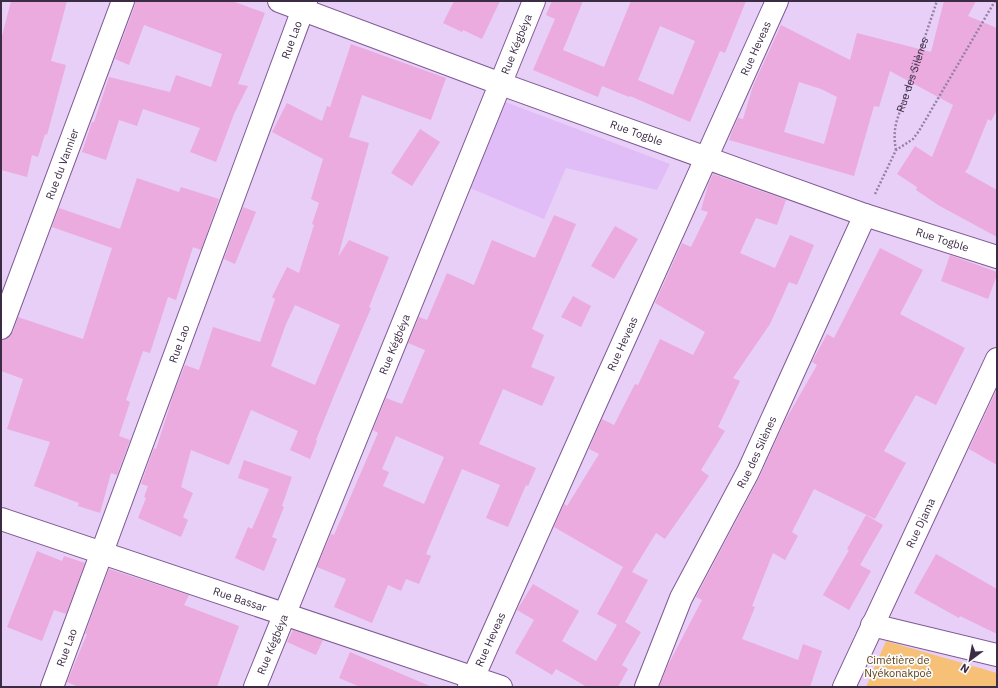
<svg xmlns="http://www.w3.org/2000/svg" width="998" height="688" font-family="'IBM Plex Sans',sans-serif">
<rect width="100%" height="100%" fill="#e8cff7"/>
<polygon fill="#e1bdf7" points="503,101 670,164 657,190 566,168 544,219 465,186"/>
<polygon fill="#f7c077" points="886,641 997,673 997,687 866,687"/>
<g fill="#ebabdf" fill-rule="evenodd">
<polygon points="11,1 67,1 51,61 66,65 47,135 45,134 38,157 32,155 27,177 1,170 1,40"/>
<polygon points="135,1 232,1 265,13 238,84 248,86 234,114 216,162 190,152 200,128 143,109 137,126 119,120 106,160 82,152 92,122 94,122 109,77 170,92 176,75 211,87 222,54 144,25 129,65 115,59 135,5"/>
<polygon points="454,1 500,1 482,39 463,30 462,32 443,23"/>
<path d="M552 1H583L563 50 604 67 631 1H746L725 53 720 51 690 122 630 96 629 97 602 86 598 97 533 70 555 19 546 15ZM660 26 695 41 673 95 638 80Z"/>
<path d="M944 1H976L968 16 997 28V110L991 121 988 119 968 168 965 172 997 190V237L938 205 916 190 917 187 897 174 915 146 932 157 953 105 890 71 879 107 874 106 854 176 729 140 732 132 738 118 743 119 753 86 781 25 850 60 857 33 931 52ZM799 82 821 89 837 97 824 144 784 132Z"/>
<path d="M351 44 446 78 431 120 362 95 349 137 369 143 338 257 349 240 389 257 369 307 371 308 335 393 316 440 317 441 310 459 290 450 298 431 251 410 229 465 191 450 181 487 193 493 183 517 188 520 181 537 138 518 146 498 144 497 148 486 141 484 154 448 156 449 174 393 185 365 199 370 213 327 260 342 275 299 272 297 287 267 299 273 314 225 312 224 319 203 311 199 323 159 272 132 287 103 322 121 327 106 330 107ZM295 305 340 325 315 385 271 366 286 324Z"/>
<polygon points="420,129 440,142 412,186 391,173"/>
<polygon points="713,174 786,200 777,225 756,218 740,253 775,268 790,235 814,245 797,285 789,282 770,324 733,378 740,381 718,427 725,431 701,470 709,476 665,539 656,533 632,572 648,580 625,622 641,632 622,665 628,669 618,687 587,687 556,669 552,675 515,653 534,620 517,610 533,584 579,611 562,641 596,661 617,625 597,614 623,567 554,527 564,504 567,506 599,454 589,449 602,419 614,425 635,384 638,385 660,339 693,355 705,332 655,303 682,243 691,247 708,212 701,210 708,185"/>
<polygon points="137,178 179,192 181,187 219,199 201,250 193,247 176,300 168,297 150,353 143,351 126,400 130,402 119,436 130,440 117,475 111,473 100,513 78,506 79,503 34,486 50,442 7,429 23,379 1,371 1,340 3,340 9,337 13,332 18,317 83,339 112,248 52,227 59,208 120,229"/>
<polygon points="243,207 256,212 235,264 224,259"/>
<path d="M554 215 576 224 532 329 544 335 531 367 555 377 542 406 503 389 479 444 536 468 528 486 526 485 508 527 486 518 500 485 462 469 426 554 431 556 419 584 406 579 401 591 388 585 372 623 334 607 346 579 317 567 331 534 334 535 378 433 373 430 386 398 402 404 425 350 408 343 419 317 427 320 447 273 474 285 492 240 535 258ZM396 436 444 457 424 504 383 486 389 472 382 469Z"/>
<polygon points="615,226 638,239 614,279 591,266"/>
<polygon points="880,248 923,270 900,314 965,348 936,405 916,395 884,451 906,463 875,519 814,489 792,532 798,536 785,560 773,553 752,606 755,607 742,639 798,660 803,644 822,651 810,687 659,687 668,665 702,600 696,597 759,478 785,421 817,365 812,362 827,334 834,338"/>
<polygon points="950,255 997,272 997,275 988,299 941,281"/>
<polygon points="573,296 591,306 581,327 561,317"/>
<polygon points="997,389 997,465 969,449"/>
<polygon points="244,460 292,477 282,506 284,507 272,537 277,539 264,571 235,558 248,527 252,529 269,489 238,478"/>
<polygon points="866,515 883,525 860,565 871,571 849,610 823,595 849,550 847,549"/>
<polygon points="37,551 62,561 64,556 85,563 66,614 54,610 42,641 7,627"/>
<polygon points="936,554 997,589 997,634 960,616 959,618 914,593"/>
<polygon points="109,569 189,595 184,605 239,626 217,687 79,687 67,682 87,634 85,634"/>
<polygon points="293,630 323,640 316,655 287,642"/>
<polygon points="350,652 432,687 360,687 339,678"/>
</g>
<g fill="none" stroke-linecap="round" stroke-linejoin="round">
<defs>
<g id="street">
<path id="s2" d="M279 1 501 84 865 215 997 257"/>
<path id="s3" d="M1 328 123 1"/>
<path id="s4" d="M1 519 501 687"/>
<polyline points="872,625 997,655"/>
<path id="s5" d="M52 687 306 1"/>
<path id="s6" d="M255 687 534 1"/>
<path id="s7" d="M469 687 593 409 777 1"/>
<path id="s8" d="M646 687 681 598 748 472 865 215"/>
<path id="s9" d="M844 687 997 359"/>
</g>
</defs>
<use href="#street" stroke="#7f5994" stroke-width="24"/>
<g stroke="#9681a2" stroke-width="2.5" stroke-dasharray="2 2" stroke-linecap="butt">
<path id="s1" d="M896 150C894 139 894 130 897 120L937 1"/>
<polyline points="875,194 896,150 907,143 913,139 919,131 995,1"/>
</g>
<use href="#street" stroke="#fff" stroke-width="22"/>
</g>
<g text-anchor="middle" dominant-baseline="central" stroke-width="3.5" stroke-linejoin="round" paint-order="stroke">
<g font-size="11" fill="#3c2b45" stroke="#fbfbfb">
<text stroke="none"><textPath href="#s5" startOffset="690">Rue Lao</textPath></text>
<text stroke="none"><textPath href="#s6" startOffset="694">Rue Kégbéya</textPath></text>
<text stroke="none"><textPath href="#s7" startOffset="700">Rue Heveas</textPath></text>
<text stroke="none"><textPath href="#s1" startOffset="78">Rue des Silènes</textPath></text>
<text stroke="none"><textPath href="#s2" startOffset="381">Rue Togble</textPath></text>
<text stroke="none"><textPath href="#s3" startOffset="175">Rue du Vannier</textPath></text>
<text stroke="none"><textPath href="#s2" startOffset="705">Rue Togble</textPath></text>
<text stroke="none"><textPath href="#s5" startOffset="366">Rue Lao</textPath></text>
<text stroke="none"><textPath href="#s6" startOffset="370">Rue Kégbéya</textPath></text>
<text stroke="none"><textPath href="#s7" startOffset="376">Rue Heveas</textPath></text>
<text stroke="none"><textPath href="#s8" startOffset="260">Rue des Silènes</textPath></text>
<text stroke="none"><textPath href="#s9" startOffset="181">Rue Djama</textPath></text>
<text stroke="none"><textPath href="#s4" startOffset="252">Rue Bassar</textPath></text>
<text stroke="none"><textPath href="#s7" startOffset="52">Rue Heveas</textPath></text>
<text stroke="none"><textPath href="#s6" startOffset="46">Rue Kégbéya</textPath></text>
<text stroke="none"><textPath href="#s5" startOffset="42">Rue Lao</textPath></text>
</g>
<g font-size="11" fill="#5d3f15" stroke="#fbfbfb">
<text x="898" y="660">Cimétière de<tspan x="898" dy="13">Nyékonakpoè</tspan></text>
</g>
</g>
<rect width="998" height="688" fill="none" stroke="#3c2b45" stroke-width="4"/>
<g transform="translate(970 660) rotate(212)" stroke="#fbfbfb" stroke-width="3" paint-order="stroke">
<path d="M0-3L7 15L0 10L-7 15Z" fill="#3c2b45"/>
<text y="-6" font-size="11" font-weight="bold" text-anchor="middle" fill="#3c2b45">N</text>
</g>
</svg>
